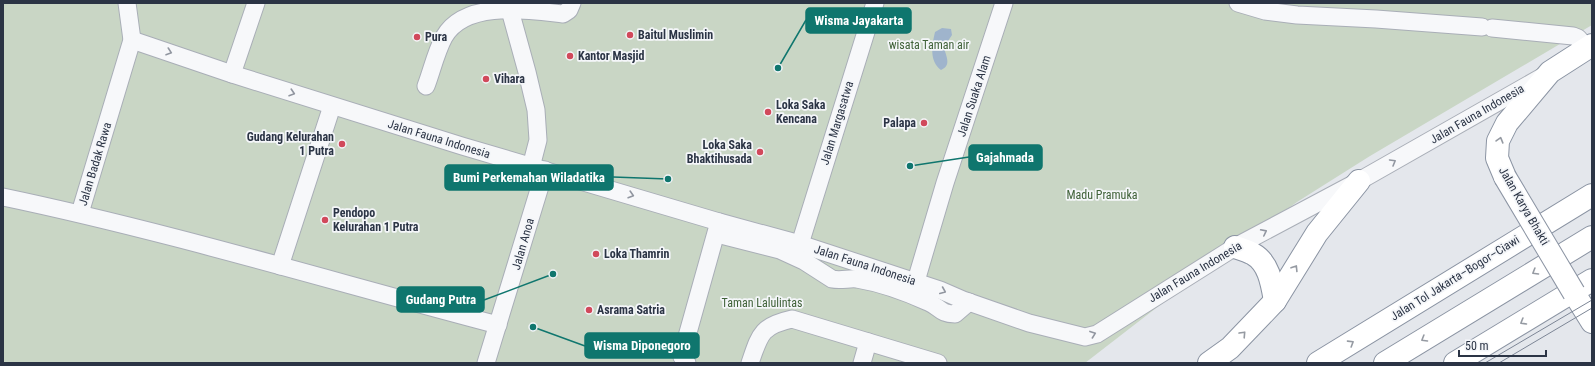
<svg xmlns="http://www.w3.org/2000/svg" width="1595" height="366" font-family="'Roboto Condensed',sans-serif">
<rect width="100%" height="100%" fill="#e4e7ec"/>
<polygon fill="#c9d6c5" points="3,3 1592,3 1592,25 1370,156 1297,202 1235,247 1085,363 3,363"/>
<path fill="#9fb4cc" d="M942 28 951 29 952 35 944 47C946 57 952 65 941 70 929 61 932 45 935 32Z"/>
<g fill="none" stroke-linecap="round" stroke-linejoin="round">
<defs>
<g id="minor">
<polyline points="508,3 527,72 536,110 538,140 531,167"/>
<polyline points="1238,3 1265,11 1297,15 1376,19 1482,27"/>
<polyline points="1492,28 1573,36 1578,38 1587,48"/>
<polyline points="132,40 232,74 462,146 719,222 800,244 940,290 963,300 1029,323 1085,337 1097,334 1235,247 1359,181 1542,77"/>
<polyline points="232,74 256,3"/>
<path d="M426 86C432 70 436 52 444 37 465 0 527 10 563 14L569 10 572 3"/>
<path d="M3 197C170 232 334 282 498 325"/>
<polyline points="80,213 132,40 127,3"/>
<path d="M717 234 780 250 804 261 832 279C841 281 849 278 857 279 881 283 906 292 928 302 940 307 940 314 955 314L969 302"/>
<polyline points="800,244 875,3"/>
<polyline points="280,266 332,106"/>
<polyline points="916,281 945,183 1004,3"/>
<polyline points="486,363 545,170"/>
<polyline points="687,363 682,357 684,347 719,222"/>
<path d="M750 363C760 334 761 326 792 319L938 363"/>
<polyline points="862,363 868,342"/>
</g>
<g id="highway">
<polyline points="1505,177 1497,158 1498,141 1507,123 1550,72 1592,45"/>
<path d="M1235 247C1241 249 1248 251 1253 254 1269 263 1272 284 1275 301"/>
<polyline points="1574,293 1592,322"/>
<polyline points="1209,363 1230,348 1275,301 1317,233 1359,181"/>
<polyline points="1318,363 1592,195"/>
<polyline points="1385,363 1592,237"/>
<polyline points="1455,363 1592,280"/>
</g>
</defs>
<use href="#minor" stroke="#a9aeb7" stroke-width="19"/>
<use href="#highway" stroke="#8b94a3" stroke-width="24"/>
<use href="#minor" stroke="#f7f8fa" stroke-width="17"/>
<use href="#highway" stroke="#fff" stroke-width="22"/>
<g stroke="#7d8696" stroke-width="1">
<polyline points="1485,363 1592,300"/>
<polyline points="1499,363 1592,308"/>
</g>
<defs>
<polyline id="highway-bridge" points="1505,177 1574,293"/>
</defs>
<use href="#highway-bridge" stroke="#8b94a3" stroke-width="24" stroke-linecap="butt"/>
<use href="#highway-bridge" stroke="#fff" stroke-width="22"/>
</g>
<defs><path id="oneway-chevron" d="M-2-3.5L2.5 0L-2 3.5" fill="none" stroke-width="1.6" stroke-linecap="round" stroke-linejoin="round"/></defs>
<g stroke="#9196a0">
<use href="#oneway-chevron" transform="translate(169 52) rotate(19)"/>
<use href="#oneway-chevron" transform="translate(292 93) rotate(18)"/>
<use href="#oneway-chevron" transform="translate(1393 162) rotate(-30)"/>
<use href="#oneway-chevron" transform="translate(631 195) rotate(17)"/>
<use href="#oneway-chevron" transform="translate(1264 232) rotate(-27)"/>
<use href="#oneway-chevron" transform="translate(943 291) rotate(23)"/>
<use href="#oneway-chevron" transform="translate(1093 334) rotate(-20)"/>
</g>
<g stroke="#959aa2">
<use href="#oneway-chevron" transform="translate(1500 140) rotate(-74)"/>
<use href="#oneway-chevron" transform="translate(1295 268) rotate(-58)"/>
<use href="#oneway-chevron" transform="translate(1535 272) rotate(149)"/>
<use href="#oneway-chevron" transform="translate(1523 322) rotate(149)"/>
<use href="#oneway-chevron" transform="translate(1243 334) rotate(-47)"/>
<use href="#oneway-chevron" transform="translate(1424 339) rotate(149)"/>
<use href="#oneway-chevron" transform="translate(1351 343) rotate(-32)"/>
</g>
<g fill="#d1495b" stroke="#f4f6f9" stroke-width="1.5">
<circle cx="630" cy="35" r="4"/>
<circle cx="417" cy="37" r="4"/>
<circle cx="570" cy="56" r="4"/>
<circle cx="486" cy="79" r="4"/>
<circle cx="768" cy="112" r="4"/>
<circle cx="924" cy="123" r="4"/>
<circle cx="342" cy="144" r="4"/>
<circle cx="760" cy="152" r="4"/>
<circle cx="325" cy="220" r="4"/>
<circle cx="596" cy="254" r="4"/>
<circle cx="589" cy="310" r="4"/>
</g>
<g text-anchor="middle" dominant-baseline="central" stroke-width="3.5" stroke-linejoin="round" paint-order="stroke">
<g font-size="12" font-weight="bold" fill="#2b3445" stroke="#f4f6f9" text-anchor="start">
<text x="638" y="35">Baitul Muslimin</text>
<text x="425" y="37">Pura</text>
<text x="578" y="56">Kantor Masjid</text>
<text x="494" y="79">Vihara</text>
<text x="776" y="105">Loka Saka<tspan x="776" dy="14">Kencana</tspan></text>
<text x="916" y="123" text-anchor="end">Palapa</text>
<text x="334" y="137" text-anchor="end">Gudang Kelurahan<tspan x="334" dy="14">1 Putra</tspan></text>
<text x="752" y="145" text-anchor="end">Loka Saka<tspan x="752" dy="14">Bhaktihusada</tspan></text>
<text x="333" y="213">Pendopo<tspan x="333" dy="14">Kelurahan 1 Putra</tspan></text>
<text x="604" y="254">Loka Thamrin</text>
<text x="597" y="310">Asrama Satria</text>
</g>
<g font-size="12" fill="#3f6138" stroke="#f4f6f9">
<text x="929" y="45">wisata Taman air</text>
<text x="1102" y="195">Madu Pramuka</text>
<text x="762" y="303">Taman Lalulintas</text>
</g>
<g font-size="12" fill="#2b3445" stroke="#f4f6f9">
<text transform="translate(974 96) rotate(-72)">Jalan Suaka Alam</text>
<text transform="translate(1477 114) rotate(-30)">Jalan Fauna Indonesia</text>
<text transform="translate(837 123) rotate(-73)">Jalan Margasatwa</text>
<text transform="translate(439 139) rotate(17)">Jalan Fauna Indonesia</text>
<text transform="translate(95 164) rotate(-73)">Jalan Badak Rawa</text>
<text transform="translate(1524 206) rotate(60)">Jalan Karya Bhakti</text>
<text transform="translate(523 244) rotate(-74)">Jalan Anoa</text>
<text transform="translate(865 265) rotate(18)">Jalan Fauna Indonesia</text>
<text transform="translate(1195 272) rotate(-31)">Jalan Fauna Indonesia</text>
<text transform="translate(1455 278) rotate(-32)">Jalan Tol Jakarta–Bogor–Ciawi</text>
</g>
</g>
<path fill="none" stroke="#0f766e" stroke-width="1.5" d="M778 68L806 20M910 166L969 157M668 179L613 177M553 274L484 300M533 327L585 346"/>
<g fill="#0f766e" stroke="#f4f6f9" stroke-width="1.5">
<circle cx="778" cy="68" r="4"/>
<circle cx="910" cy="166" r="4"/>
<circle cx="668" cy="179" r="4"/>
<circle cx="553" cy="274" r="4"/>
<circle cx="533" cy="327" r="4"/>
</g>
<g fill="#0f766e" stroke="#0f766e" stroke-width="1.5">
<rect x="806" y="8" width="105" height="25" rx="4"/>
<rect x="969" y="145" width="73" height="25" rx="4"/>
<rect x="445" y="165" width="168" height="25" rx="4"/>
<rect x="397" y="287" width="87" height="25" rx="4"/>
<rect x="585" y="333" width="114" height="25" rx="4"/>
</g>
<g font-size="13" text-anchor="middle" font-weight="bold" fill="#fff">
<text x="859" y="25">Wisma Jayakarta</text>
<text x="1005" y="162">Gajahmada</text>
<text x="529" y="182">Bumi Perkemahan Wiladatika</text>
<text x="441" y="304">Gudang Putra</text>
<text x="642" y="350">Wisma Diponegoro</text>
</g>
<rect width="1595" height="366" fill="none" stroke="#2b3445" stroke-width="8"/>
<path d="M1459 350v6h87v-6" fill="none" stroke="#2b3445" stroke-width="2"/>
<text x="1465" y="350" font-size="12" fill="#2b3445" stroke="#f4f6f9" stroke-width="3" paint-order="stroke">50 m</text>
</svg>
